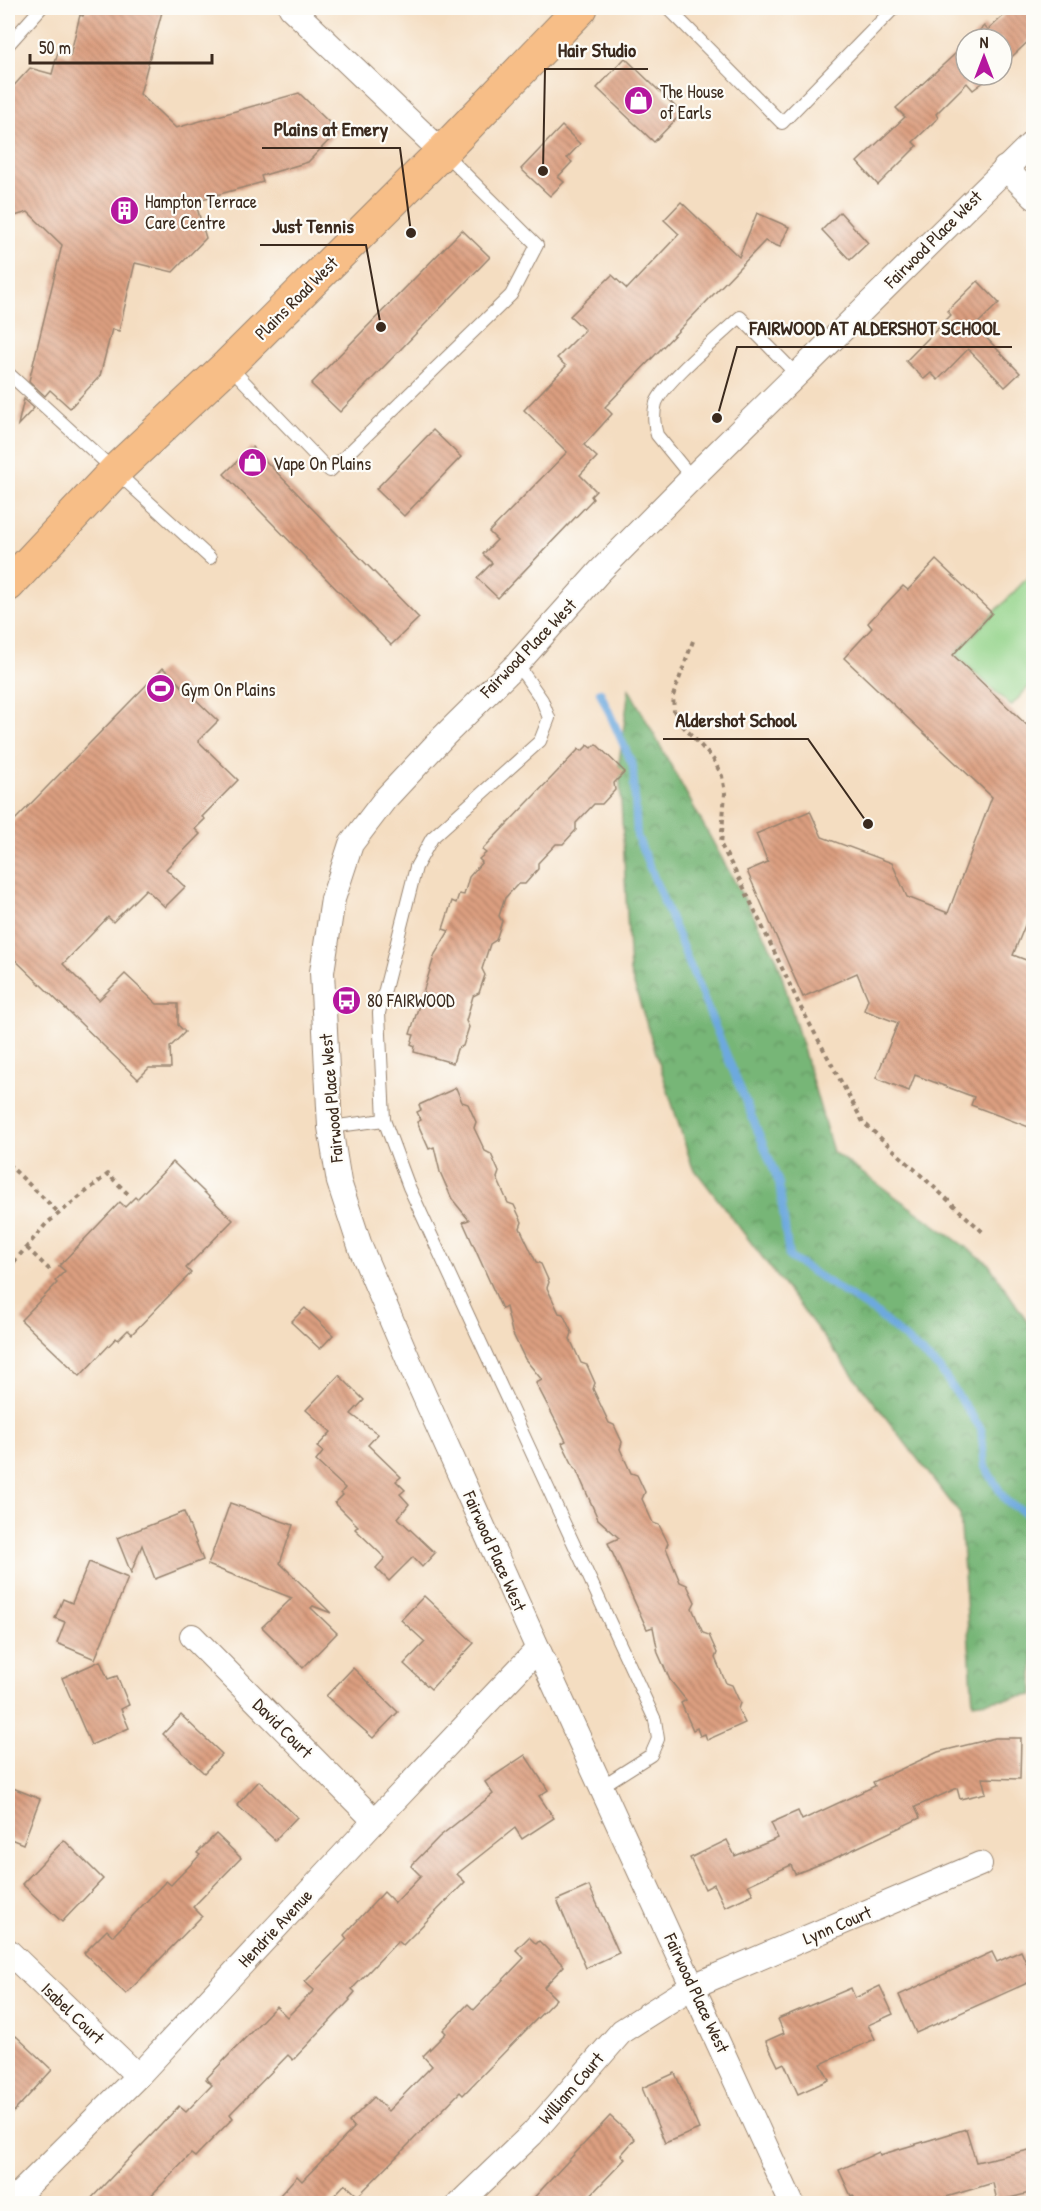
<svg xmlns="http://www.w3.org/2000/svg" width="1041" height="2211" font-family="'Patrick Hand',sans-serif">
<defs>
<pattern id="forest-crowns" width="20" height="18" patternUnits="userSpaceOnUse" patternTransform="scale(1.5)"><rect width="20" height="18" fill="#77b677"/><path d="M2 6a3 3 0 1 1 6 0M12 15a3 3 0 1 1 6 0" fill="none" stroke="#639461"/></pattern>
<pattern id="building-back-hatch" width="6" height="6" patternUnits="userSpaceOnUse" patternTransform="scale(1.5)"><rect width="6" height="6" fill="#dc9f80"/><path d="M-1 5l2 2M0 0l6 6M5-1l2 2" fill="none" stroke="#b48268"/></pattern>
</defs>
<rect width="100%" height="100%" fill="#fdfcf7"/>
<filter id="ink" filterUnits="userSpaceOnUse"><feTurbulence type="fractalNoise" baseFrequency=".0167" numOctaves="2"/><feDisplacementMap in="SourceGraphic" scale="12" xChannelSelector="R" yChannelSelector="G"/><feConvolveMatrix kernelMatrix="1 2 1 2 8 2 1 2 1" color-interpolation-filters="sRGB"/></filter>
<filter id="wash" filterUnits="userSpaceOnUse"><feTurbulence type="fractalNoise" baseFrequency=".008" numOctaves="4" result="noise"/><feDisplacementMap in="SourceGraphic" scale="24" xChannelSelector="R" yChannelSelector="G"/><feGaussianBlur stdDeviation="1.35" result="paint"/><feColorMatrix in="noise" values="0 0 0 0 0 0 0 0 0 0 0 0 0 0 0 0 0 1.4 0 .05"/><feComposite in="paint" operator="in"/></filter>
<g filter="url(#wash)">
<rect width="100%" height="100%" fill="#f4ddc1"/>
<polygon fill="url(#forest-crowns)" stroke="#59704a" stroke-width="1.5" points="629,689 777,959 833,1152 988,1263 1033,1330 1033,1695 973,1703 960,1514 692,1166 630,972 619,762"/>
<polygon fill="#94d48b" stroke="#687f54" stroke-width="1.5" points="1033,572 1033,682 1011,706 955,654"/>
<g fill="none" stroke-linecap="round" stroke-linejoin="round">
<polyline stroke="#6da9de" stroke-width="8" points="600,692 633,766 637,836 779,1183 789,1257 876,1313 939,1368 981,1429 985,1467 1006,1501 1034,1518"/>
</g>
<g id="blocks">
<g fill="url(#building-back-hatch)">
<polygon points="91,8 163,8 140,94 176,128 299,93 338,131 308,162 261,176 263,182 195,201 206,238 173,272 135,263 119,331 112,329 100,376 70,408 50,390 45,396 29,381 62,245 28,212 8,218 8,92 30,68 52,74 58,52 70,56 80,15 83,16 85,10 90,11"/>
<polygon points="1012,8 1034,8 1034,36 1002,66 1002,39 971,39 984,26 988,30"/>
<polygon points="966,44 966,75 993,75 973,90 967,83 936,114 938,118 913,142 917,146 878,185 857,162 905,117 896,108"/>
<polygon points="625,58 682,113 654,142 597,88"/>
<polygon points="562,126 580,144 567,158 572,162 558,177 564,182 550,196 521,169"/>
<polygon points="681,202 739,257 757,213 789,227 780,247 765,241 605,407 612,414 584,445 597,457 580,475 596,491 591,496 593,499 498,598 477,578 492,563 483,554 497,540 489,532 567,452 524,410 566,366 557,358 585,330 570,316 612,275 627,289 679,234 664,220"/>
<polygon points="840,212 868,243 850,260 822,230"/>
<polygon points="462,230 490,257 340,412 311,384"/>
<polygon points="978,281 999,303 975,326 1020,373 1005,387 968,349 938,380 931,373 924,379 906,361 951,315 947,311"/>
<polygon points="24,399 34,408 18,425"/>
<polygon points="433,430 461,457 404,516 376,489"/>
<polygon points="252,447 419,618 391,645 224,474"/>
<polygon points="936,560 992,613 953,655 1034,732 1034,903 1013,955 1034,963 1034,1129 971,1105 974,1097 915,1075 909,1091 876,1078 898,1023 864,1010 868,999 857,973 803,997 747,871 768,862 756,834 810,811 822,837 892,863 907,897 948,913 992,797 844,658 872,628 868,623 903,586 908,590"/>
<polygon points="163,668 218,721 198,741 238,780 202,817 205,819 195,829 200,834 166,869 185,887 165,907 146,889 113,922 108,917 63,964 99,1000 125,974 157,1004 178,1004 178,1025 185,1032 170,1047 171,1068 149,1068 138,1079 8,953 8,827"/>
<polygon points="596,744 625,772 614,783 615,790 602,804 594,804 576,823 576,830 563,844 556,844 538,863 538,869 525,884 518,884 505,898 499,916 502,921 496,940 490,944 482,969 485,975 479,993 473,996 466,1021 469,1027 463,1046 457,1049 453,1063 414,1052 415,1046 411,1044 414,1035 410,1034 435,954 449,931 443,929 452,901 456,903 459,894 464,895 469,877 482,862 479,859 486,853 482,850 579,749 582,751 588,745 592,748"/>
<polygon points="456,1088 462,1102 468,1104 476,1122 474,1128 485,1151 491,1154 499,1172 497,1178 508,1203 514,1205 522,1222 520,1228 536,1262 541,1264 549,1282 547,1288 559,1313 563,1314 572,1333 570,1339 581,1363 587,1365 595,1383 593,1389 609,1423 614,1425 622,1442 620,1449 631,1473 637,1475 645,1492 642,1499 653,1523 659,1525 668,1543 666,1548 680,1582 687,1585 695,1602 692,1608 703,1633 709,1635 717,1653 715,1658 726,1683 732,1685 740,1703 738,1709 745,1723 707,1740 705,1734 700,1736 697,1728 693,1730 681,1703 686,1700 670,1680 658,1653 653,1627 647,1629 608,1543 619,1538 598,1519 576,1469 575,1469 562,1443 566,1441 536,1383 542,1380 525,1359 512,1332 506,1307 502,1309 463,1222 469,1220 452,1199 440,1172 434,1147 429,1149 417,1122 421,1120 417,1112 421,1110 419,1105"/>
<polygon points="173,1162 233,1220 186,1268 191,1273 132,1334 128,1330 118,1340 116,1338 80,1376 21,1320 57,1283 55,1281 65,1271 59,1266 120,1202 125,1207 135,1197 137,1199"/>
<polygon points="305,1308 333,1335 320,1349 291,1322"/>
<polygon points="339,1375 364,1400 351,1414 378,1434 368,1445 401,1477 396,1481 405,1490 400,1494 409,1504 398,1518 435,1553 422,1567 413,1557 389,1581 376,1568 385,1558 355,1529 358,1526 335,1503 343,1495 341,1493 345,1488 316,1461 323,1452 317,1447 331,1432 306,1410"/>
<polygon points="230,1503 293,1525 280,1563 331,1613 313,1606 311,1608 337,1633 303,1668 262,1627 292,1598 208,1565"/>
<polygon points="184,1512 203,1560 155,1579 142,1545 131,1573 117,1538"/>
<polygon points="89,1562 128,1578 95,1659 57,1643 65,1622 55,1618 63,1599 72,1603"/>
<polygon points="424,1596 474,1643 431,1689 404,1664 425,1642 401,1620"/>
<polygon points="100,1661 108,1679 117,1676 129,1705 121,1709 129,1728 91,1745 62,1678"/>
<polygon points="353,1668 398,1712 373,1738 326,1696"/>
<polygon points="181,1715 222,1754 204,1773 163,1734"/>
<polygon points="995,1738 1021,1738 1020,1779 982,1778 986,1793 960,1799 957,1788 915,1807 920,1818 833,1859 795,1874 791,1865 748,1885 753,1894 725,1907 714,1884 705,1889 690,1858 727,1840 735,1856 778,1838 771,1823 798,1811 802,1820 875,1786 873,1782 938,1752"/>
<polygon points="525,1755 548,1790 539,1796 554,1818 522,1839 515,1828 457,1874 465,1882 403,1945 398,1941 352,1989 355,1992 349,1999 350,2000 293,2060 288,2055 230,2114 233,2118 195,2157 191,2154 143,2204 86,2204 179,2106 186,2112 212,2085 206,2079 276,2006 287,2017 314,1990 305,1982 347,1939 344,1935 384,1892 395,1903 421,1876 411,1866 439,1837 493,1794 485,1782"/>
<polygon points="259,1781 297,1817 275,1840 237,1805"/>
<polygon points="8,1786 40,1799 23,1844 8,1838"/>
<polygon points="216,1834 241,1858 193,1907 202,1916 126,1994 84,1953 107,1930 113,1936 166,1881 171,1885 200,1855 197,1853"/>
<polygon points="64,1840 103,1879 62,1922 22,1884"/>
<polygon points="589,1886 619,1953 586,1968 557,1900"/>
<polygon points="529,1937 536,1944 539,1941 564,1966 544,1987 556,1999 463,2095 460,2092 358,2196 345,2184 326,2204 272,2204 297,2176 302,2181 354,2128 349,2122 374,2097 388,2111 432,2066 423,2056 446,2033 443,2030 468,2004 474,2010 524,1958 516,1950"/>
<polygon points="1021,1951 1034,1980 916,2033 899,1995 992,1952 997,1962"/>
<polygon points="880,1986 893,2014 868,2025 875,2039 821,2064 829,2080 798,2094 784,2063 778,2066 766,2041 784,2033 778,2019 851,1988 855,1998"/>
<polygon points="16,2036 52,2070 8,2118 8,2045"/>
<polygon points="675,2073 699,2129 665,2143 642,2088"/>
<polygon points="610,2116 635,2139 621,2155 625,2159 582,2204 528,2204"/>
<polygon points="966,2129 976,2162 1034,2149 1034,2192 997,2201 993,2183 923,2204 857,2204 853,2195 851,2196 839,2170 879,2152 880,2155"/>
</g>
</g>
</g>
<g filter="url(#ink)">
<use href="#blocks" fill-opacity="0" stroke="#988470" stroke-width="1.5"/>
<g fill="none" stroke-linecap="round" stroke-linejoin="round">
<defs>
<g id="lane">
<polyline points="668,8 782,123 894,8"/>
<polyline points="8,45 41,8"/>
<polyline points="229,366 330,471 511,295 537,245 443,152"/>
<polyline points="8,373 210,558"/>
<path d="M692 478 657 435C654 426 653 413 656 403 664 382 721 335 740 317L796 374"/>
<polyline points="517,664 542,700 549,718 540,741 432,838 416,867 379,1013 384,1120 409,1187 655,1720 658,1739 651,1755 602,1786"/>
<polyline points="330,1127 384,1120"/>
</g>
<g id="street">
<polyline points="291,8 442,152"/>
<polyline points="1005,168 1034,197"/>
<polyline points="192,1636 375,1821"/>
<polyline points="8,1951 138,2076"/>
<polyline points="9,2204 138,2076 375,1821 538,1649"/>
<polyline points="459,2204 532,2134 622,2031 693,1986 980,1864"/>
<polyline points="792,2204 538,1649 414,1373 361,1249 339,1182 330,1127 322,972 333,899 351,844 386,798 444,736 517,664 600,571 692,478 1034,141"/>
</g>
<polyline id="primary" points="8,585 116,470 228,365 442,152 581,8"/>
</defs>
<use href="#lane" stroke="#988470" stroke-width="14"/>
<use href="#street" stroke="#988470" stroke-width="26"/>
<use href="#primary" stroke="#988470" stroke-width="35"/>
<g stroke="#988470" stroke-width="4" stroke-dasharray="4.5 4.5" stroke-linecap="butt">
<polyline points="693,641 673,696 674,711 683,726 713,759 722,776 725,793 721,845 743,886 800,1006 863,1122 985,1234"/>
<polyline points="8,1164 59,1213"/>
<polyline points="27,1248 52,1272"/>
<polyline points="8,1269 46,1224 108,1174 128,1194"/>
</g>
<use href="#lane" stroke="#fff" stroke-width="12"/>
<use href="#street" stroke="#fff" stroke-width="24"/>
<use href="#primary" stroke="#f7be87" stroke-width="33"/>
</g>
</g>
<defs>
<symbol id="shop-disc" viewBox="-11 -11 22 22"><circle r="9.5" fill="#b5179e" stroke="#fdfcf7"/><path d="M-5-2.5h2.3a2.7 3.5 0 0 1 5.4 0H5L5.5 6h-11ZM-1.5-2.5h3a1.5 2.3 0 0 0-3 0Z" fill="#fff"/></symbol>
<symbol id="building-disc" viewBox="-11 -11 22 22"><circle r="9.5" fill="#b5179e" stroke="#fdfcf7"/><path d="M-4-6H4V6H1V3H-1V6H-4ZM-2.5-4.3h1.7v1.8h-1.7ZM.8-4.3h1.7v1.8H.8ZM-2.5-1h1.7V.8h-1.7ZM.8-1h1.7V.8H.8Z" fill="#fff"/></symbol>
<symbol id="stadium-disc" viewBox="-11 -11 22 22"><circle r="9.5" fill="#b5179e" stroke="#fdfcf7"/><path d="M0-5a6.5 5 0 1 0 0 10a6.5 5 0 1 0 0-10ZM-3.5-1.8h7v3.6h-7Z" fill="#fff"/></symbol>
<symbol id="bus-disc" viewBox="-11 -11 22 22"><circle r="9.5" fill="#b5179e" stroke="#fdfcf7"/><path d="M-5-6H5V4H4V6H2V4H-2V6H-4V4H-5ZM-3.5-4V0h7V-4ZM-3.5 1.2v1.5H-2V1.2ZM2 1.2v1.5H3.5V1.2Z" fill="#fff"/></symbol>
</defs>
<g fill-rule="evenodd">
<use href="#shop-disc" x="622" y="84" width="33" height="33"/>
<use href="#building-disc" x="108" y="194" width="33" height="33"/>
<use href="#shop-disc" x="236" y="446" width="33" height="33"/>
<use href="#stadium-disc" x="144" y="672" width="33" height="33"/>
<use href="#bus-disc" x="330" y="984" width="33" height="33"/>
</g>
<g text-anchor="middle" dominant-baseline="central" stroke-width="4.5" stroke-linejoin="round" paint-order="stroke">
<g font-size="18" fill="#3b2a1e" stroke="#fdfcf7" text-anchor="start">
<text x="660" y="91">The House<tspan x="660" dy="21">of Earls</tspan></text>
<text x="145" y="201">Hampton Terrace<tspan x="145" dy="21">Care Centre</tspan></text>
<text x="273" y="463">Vape On Plains</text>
<text x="181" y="689">Gym On Plains</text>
<text x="367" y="1000">80 FAIRWOOD</text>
</g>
<g font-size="18" fill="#3b2a1e" stroke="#fdfcf7">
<text transform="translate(933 239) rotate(-45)">Fairwood Place West</text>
<text transform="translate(296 298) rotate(-45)">Plains Road West</text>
<text transform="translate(528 648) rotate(-46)">Fairwood Place West</text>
<text transform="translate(331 1098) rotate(-95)">Fairwood Place West</text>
<text transform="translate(495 1551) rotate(66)">Fairwood Place West</text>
<text transform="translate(283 1728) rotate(45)">David Court</text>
<text transform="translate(837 1925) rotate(-23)">Lynn Court</text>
<text transform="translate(275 1928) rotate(-47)">Hendrie Avenue</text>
<text transform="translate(697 1993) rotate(65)">Fairwood Place West</text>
<text transform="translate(73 2013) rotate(44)">Isabel Court</text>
<text transform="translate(571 2088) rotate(-49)">William Court</text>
</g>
</g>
<path fill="none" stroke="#3b2a1e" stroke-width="2" d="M543 171L545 69H648M411 233L400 148H262M381 327L366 245H260M717 418L737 347H1012M868 824L808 739H663"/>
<g fill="#3b2a1e" stroke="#fdfcf7" stroke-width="2">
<circle cx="543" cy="171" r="6"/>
<circle cx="411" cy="233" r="6"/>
<circle cx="381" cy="327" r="6"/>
<circle cx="717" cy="418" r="6"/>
<circle cx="868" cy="824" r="6"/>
</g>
<g font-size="20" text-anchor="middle" font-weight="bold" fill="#3b2a1e" stroke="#fdfcf7" stroke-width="4.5" stroke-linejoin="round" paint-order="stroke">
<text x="597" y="57">Hair Studio</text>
<text x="331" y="136">Plains at Emery</text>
<text x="313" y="233">Just Tennis</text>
<text x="875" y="335">FAIRWOOD AT ALDERSHOT SCHOOL</text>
<text x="736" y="727">Aldershot School</text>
</g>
<rect width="1041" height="2211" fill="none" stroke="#fdfcf7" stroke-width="30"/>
<g transform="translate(984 57)"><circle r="28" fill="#fdfcf7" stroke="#afa8a0" stroke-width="1.5"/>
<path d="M0-4.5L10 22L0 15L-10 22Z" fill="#b5179e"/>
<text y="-9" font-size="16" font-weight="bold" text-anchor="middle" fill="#3b2a1e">N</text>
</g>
<path d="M30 54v9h182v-9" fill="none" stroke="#3b2a1e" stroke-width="3"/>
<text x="39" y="54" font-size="18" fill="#3b2a1e" stroke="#fdfcf7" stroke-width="4.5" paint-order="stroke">50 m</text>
</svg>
